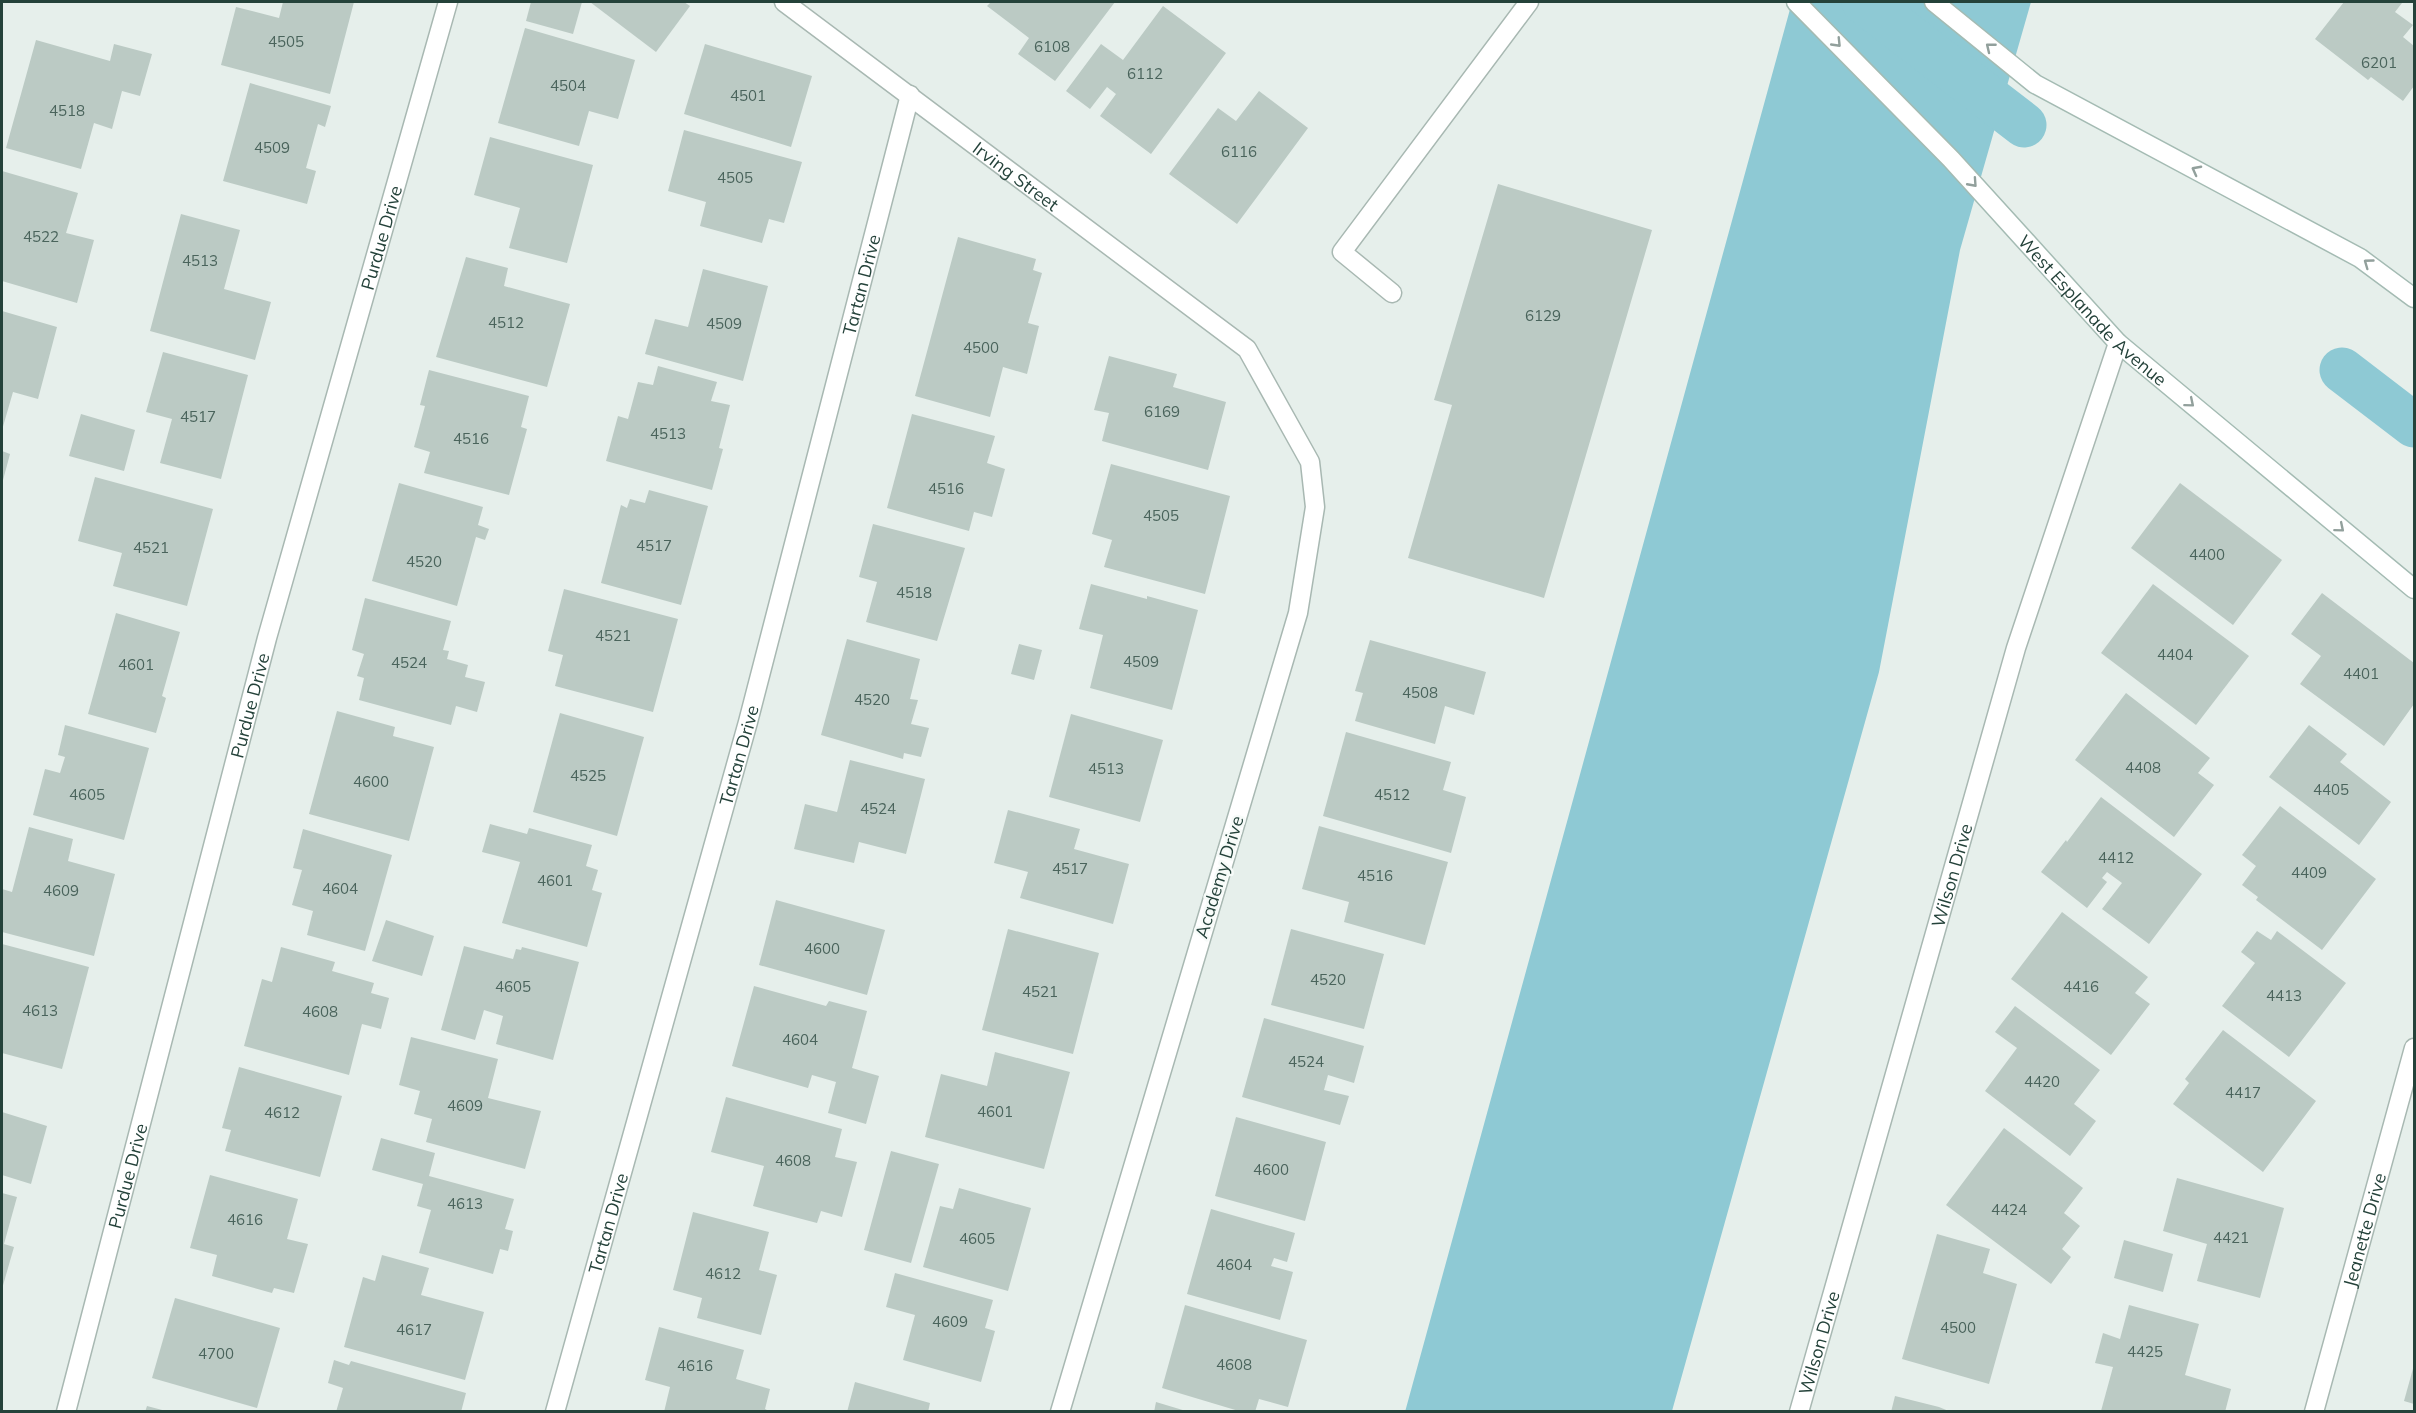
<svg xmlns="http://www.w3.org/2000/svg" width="2416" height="1413" font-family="Mulish,sans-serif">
<rect width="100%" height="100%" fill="#e6efeb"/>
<polygon fill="#8ec9d4" points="1792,2 2031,2 1960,250 1879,672 1672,1411 1405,1412"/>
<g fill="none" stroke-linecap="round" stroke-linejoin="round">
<g stroke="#8ec9d4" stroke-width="45">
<polyline points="1864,2 2024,125"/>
<polyline points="2342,370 2414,425"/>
</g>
</g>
<g fill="#bbcac4">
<polygon points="283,2 354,2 330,94 221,65 236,7 279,18"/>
<polygon points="531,2 582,2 573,34 526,21"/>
<polygon points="590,2 684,2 690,6 656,52"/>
<polygon points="991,2 1115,2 1055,81 1018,54 1029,38 987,6"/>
<polygon points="2344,2 2402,3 2395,12 2413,25 2403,37 2414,46 2414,86 2403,101 2371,77 2368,80 2315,39"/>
<polygon points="1163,6 1226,53 1151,154 1100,116 1116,94 1107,87 1090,109 1066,91 1101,44 1123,60"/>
<polygon points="525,28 635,60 618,119 589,111 579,146 498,123"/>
<polygon points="36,40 110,61 114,44 152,54 140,96 122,91 112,129 94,123 81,169 6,148"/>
<polygon points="705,44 812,76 791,147 684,114"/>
<polygon points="250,83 331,106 325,127 318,124 306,168 316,171 307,204 223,181"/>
<polygon points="1259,91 1308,128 1237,224 1169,174 1218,108 1236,121"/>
<polygon points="684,130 802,162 784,223 769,219 762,243 700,226 706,202 668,191"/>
<polygon points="490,137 593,165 567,263 509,248 520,208 474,195"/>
<polygon points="2,171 78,193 66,233 94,240 77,303 2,281"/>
<polygon points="1498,184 1652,230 1544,598 1408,558 1452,405 1434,400"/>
<polygon points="181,214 240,230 224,289 271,302 255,360 150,331"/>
<polygon points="958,237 1036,259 1033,270 1042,273 1028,323 1039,326 1027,374 1003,367 990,417 915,396"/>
<polygon points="466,257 508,268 504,286 570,304 547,387 436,357"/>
<polygon points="703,269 768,286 743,381 645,354 655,319 688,327"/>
<polygon points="2,311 57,327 38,399 13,392 2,430"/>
<polygon points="163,352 248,375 221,479 160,463 172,419 146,412"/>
<polygon points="1109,356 1177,374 1173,387 1226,402 1208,470 1102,441 1109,413 1094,410"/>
<polygon points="658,366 717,382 711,401 730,405 719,448 723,449 712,490 606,461 618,416 628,419 638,382 653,385"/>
<polygon points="429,370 529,396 521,427 527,429 509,495 424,473 430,452 414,447 425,406 420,405"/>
<polygon points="81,414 135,430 124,471 69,456"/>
<polygon points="912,414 995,436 987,463 1005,469 992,517 974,512 969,531 887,508"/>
<polygon points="2,451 10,454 2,484"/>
<polygon points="1111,464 1230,496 1205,594 1104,567 1112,540 1092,534"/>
<polygon points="95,477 213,509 187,606 113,586 122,553 78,541"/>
<polygon points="399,483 483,507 478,525 489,529 485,540 476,537 457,606 372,581"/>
<polygon points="2180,483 2282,560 2233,625 2131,548"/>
<polygon points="649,490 708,506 681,605 601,583 621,505 627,508 630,499 645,503"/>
<polygon points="873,524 965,548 937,641 866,622 877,582 859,577"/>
<polygon points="1091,584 1147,599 1147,596 1198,610 1172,710 1090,688 1103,635 1079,629"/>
<polygon points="2153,584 2249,656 2196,725 2101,653"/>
<polygon points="564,589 678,619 653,712 555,686 563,655 548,651"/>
<polygon points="2322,593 2414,663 2414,704 2384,746 2300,684 2321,656 2291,634"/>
<polygon points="365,598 451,621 443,650 449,651 447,659 468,665 465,677 485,682 477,712 456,706 451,725 359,700 364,678 357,676 364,654 352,650"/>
<polygon points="116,613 180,632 162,696 166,698 156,733 88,714"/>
<polygon points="847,639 920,659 910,699 918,700 911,724 929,728 921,757 904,753 903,759 821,735"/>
<polygon points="1370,640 1486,672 1474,715 1445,706 1435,744 1355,721 1363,693 1355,691"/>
<polygon points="1019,644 1042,650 1034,680 1011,674"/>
<polygon points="2126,693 2210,758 2198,773 2214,785 2174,837 2075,760"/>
<polygon points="337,711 395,727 393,736 434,747 409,841 309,814"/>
<polygon points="560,713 644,737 617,836 533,812"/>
<polygon points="1071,714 1163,740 1140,822 1049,797"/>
<polygon points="65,725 149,748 124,840 33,815 45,769 60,773 65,757 58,755"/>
<polygon points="2309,725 2347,754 2340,762 2391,802 2359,845 2269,777"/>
<polygon points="1346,732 1451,762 1443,790 1466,797 1451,853 1323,816"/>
<polygon points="850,760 925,779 906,854 859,842 854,863 794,849 805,804 837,812"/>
<polygon points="2101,797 2202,874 2149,944 2102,909 2122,883 2107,872 2102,878 2107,882 2087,908 2041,872 2066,840 2067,842"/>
<polygon points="2280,806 2376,879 2322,950 2256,900 2258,897 2242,885 2256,866 2242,855"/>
<polygon points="1008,810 1080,829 1074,849 1129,864 1113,924 1020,898 1028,872 994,863"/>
<polygon points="490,824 527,834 529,828 592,845 586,866 598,870 592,890 602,893 587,947 502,923 520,862 482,852"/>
<polygon points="1319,826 1448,862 1425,945 1344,922 1349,902 1302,889"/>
<polygon points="29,827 73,839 68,861 115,874 94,956 2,932 2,889 12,892"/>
<polygon points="303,829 392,855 365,951 307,935 313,911 292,905 302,870 293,868"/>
<polygon points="776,900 885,930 867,995 759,965"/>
<polygon points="2062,912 2148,977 2135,993 2150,1004 2111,1055 2011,979"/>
<polygon points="386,920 434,936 422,976 372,961"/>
<polygon points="1008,929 1099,953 1073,1054 982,1030"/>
<polygon points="1291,929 1384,954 1364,1029 1271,1005"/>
<polygon points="2257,931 2271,940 2277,931 2346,983 2289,1057 2222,1006 2255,963 2241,952"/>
<polygon points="2,944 89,967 62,1069 2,1053"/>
<polygon points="464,946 513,959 516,949 521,950 522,947 579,962 553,1060 496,1044 503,1016 484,1010 475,1040 441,1030"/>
<polygon points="281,947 335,962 332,971 374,983 371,993 389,998 381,1029 362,1024 349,1075 244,1046 262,979 272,982"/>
<polygon points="754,986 826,1006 829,1001 867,1011 852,1068 879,1076 866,1124 828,1113 836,1082 812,1075 808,1088 732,1066"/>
<polygon points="2015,1006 2100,1070 2074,1104 2096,1121 2070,1156 1985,1091 2017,1048 1995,1032"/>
<polygon points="1264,1018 1364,1046 1354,1083 1328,1075 1324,1090 1349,1096 1340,1125 1242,1097"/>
<polygon points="2223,1030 2316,1101 2263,1172 2173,1104 2189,1083 2185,1079"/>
<polygon points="411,1037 498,1059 488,1098 541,1111 525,1169 426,1142 432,1119 414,1114 420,1091 399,1085"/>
<polygon points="995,1052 1070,1072 1044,1169 925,1137 941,1074 987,1086"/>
<polygon points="239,1067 342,1096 320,1177 225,1151 231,1130 222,1128"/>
<polygon points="726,1097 842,1129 835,1157 857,1162 842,1217 821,1211 817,1223 753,1206 764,1166 711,1152"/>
<polygon points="2,1112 47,1126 31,1184 2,1175"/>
<polygon points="1236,1117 1326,1142 1305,1221 1215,1196"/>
<polygon points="2004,1128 2083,1188 2064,1213 2080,1226 2062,1249 2071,1257 2051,1284 1946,1205"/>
<polygon points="381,1138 435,1153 429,1176 514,1199 505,1229 513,1231 508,1251 500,1249 493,1274 419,1253 431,1210 417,1206 423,1184 372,1170"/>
<polygon points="891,1151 939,1164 911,1263 864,1250"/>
<polygon points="210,1175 298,1199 287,1239 308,1244 294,1293 274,1288 272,1293 212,1276 217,1255 190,1248"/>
<polygon points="2177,1178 2284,1208 2260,1298 2197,1281 2207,1244 2163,1231"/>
<polygon points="959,1188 1031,1208 1008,1291 923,1267 940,1206 953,1209"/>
<polygon points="2,1193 17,1197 4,1244 14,1247 2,1289"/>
<polygon points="1211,1209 1295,1233 1287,1262 1274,1258 1271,1266 1293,1272 1280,1320 1187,1294"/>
<polygon points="693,1212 769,1232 759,1270 777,1275 761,1335 697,1318 702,1298 673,1290"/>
<polygon points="1937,1234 1990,1249 1983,1273 2017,1284 1989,1384 1902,1359"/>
<polygon points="2124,1240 2173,1254 2163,1292 2114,1278"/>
<polygon points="382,1255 429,1268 421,1295 484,1312 465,1380 344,1347 363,1277 375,1281"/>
<polygon points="895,1273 993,1300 985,1328 995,1331 981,1382 903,1360 915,1315 886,1307"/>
<polygon points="175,1298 280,1328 257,1408 152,1378"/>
<polygon points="1185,1305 1307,1340 1288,1407 1259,1399 1255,1412 1242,1412 1162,1388"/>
<polygon points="2129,1305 2199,1324 2185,1375 2231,1389 2225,1412 2101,1411 2113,1367 2095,1363 2103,1333 2120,1339"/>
<polygon points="659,1327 744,1350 736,1379 770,1389 765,1409 771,1412 664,1412 670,1387 645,1380"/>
<polygon points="334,1360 349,1365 351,1361 466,1393 461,1412 336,1412 343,1388 328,1383"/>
<polygon points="2414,1365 2414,1404 2404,1401"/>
<polygon points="855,1382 930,1403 928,1412 847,1412"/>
<polygon points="1895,1396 1939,1407 1951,1412 1891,1412"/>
<polygon points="1156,1402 1186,1411 1186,1412 1154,1412"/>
<polygon points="147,1406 166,1411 166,1412 145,1412"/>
</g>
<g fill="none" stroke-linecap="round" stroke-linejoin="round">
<defs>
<polyline id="service" points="1392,293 1342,252 1529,2"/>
<g id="minor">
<path id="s1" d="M784 2 1247 349 1310 462 1315 507 1298 613 1060 1412"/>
<path id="s2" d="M66 1412 267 638 448 2"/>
<path id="s3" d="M555 1412 748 722 910 95"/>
<path id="s4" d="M1799 1412 2016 648 2118 343"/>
<path id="s5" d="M2314 1412 2414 1048"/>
</g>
<g id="secondary">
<path id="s6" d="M1796 2 1951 159 2118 343 2414 589"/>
<polyline points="1934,2 2035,84 2360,258 2414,298"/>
</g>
</defs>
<use href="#service" stroke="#a8b8b2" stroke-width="21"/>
<use href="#minor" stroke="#a8b8b2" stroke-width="21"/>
<use href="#secondary" stroke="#a4bbb3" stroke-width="21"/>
<use href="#service" stroke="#fff" stroke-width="18"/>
<use href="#minor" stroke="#fff" stroke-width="18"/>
<use href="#secondary" stroke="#fff" stroke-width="18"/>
</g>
<defs><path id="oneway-chevron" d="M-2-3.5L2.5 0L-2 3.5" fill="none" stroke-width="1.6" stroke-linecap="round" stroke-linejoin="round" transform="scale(1.5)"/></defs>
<g stroke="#92a09c">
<use href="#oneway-chevron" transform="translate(1837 43) rotate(46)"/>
<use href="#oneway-chevron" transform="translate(1990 47) rotate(-141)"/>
<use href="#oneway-chevron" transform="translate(2196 170) rotate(-152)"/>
<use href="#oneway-chevron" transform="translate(1973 183) rotate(48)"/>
<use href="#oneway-chevron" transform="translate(2368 263) rotate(-144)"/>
<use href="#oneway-chevron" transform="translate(2190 403) rotate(40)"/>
<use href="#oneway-chevron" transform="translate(2340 528) rotate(40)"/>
</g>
<g text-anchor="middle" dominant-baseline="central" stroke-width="5" stroke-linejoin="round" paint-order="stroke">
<g font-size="15" fill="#4a645c">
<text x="286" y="41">4505</text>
<text x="1052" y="46">6108</text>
<text x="2379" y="62">6201</text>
<text x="1145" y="73">6112</text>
<text x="568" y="85">4504</text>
<text x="748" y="95">4501</text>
<text x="67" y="110">4518</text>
<text x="272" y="147">4509</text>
<text x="1239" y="151">6116</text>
<text x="735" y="177">4505</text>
<text x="41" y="236">4522</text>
<text x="200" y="260">4513</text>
<text x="1543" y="315">6129</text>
<text x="506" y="322">4512</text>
<text x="724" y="323">4509</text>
<text x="981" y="347">4500</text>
<text x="1162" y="411">6169</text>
<text x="198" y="416">4517</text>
<text x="668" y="433">4513</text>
<text x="471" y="438">4516</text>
<text x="946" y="488">4516</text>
<text x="1161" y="515">4505</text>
<text x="654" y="545">4517</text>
<text x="151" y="547">4521</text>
<text x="2207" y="554">4400</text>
<text x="424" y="561">4520</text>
<text x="914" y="592">4518</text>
<text x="613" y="635">4521</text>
<text x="2175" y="654">4404</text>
<text x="1141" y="661">4509</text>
<text x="409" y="662">4524</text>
<text x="136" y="664">4601</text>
<text x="2361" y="673">4401</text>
<text x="1420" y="692">4508</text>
<text x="872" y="699">4520</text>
<text x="2143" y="767">4408</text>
<text x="1106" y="768">4513</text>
<text x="588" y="775">4525</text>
<text x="371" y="781">4600</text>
<text x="2331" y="789">4405</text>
<text x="87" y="794">4605</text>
<text x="1392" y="794">4512</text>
<text x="878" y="808">4524</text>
<text x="2116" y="857">4412</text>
<text x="1070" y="868">4517</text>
<text x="2309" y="872">4409</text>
<text x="1375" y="875">4516</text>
<text x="555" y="880">4601</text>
<text x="340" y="888">4604</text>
<text x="61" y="890">4609</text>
<text x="822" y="948">4600</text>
<text x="1328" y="979">4520</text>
<text x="513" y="986">4605</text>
<text x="2081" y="986">4416</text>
<text x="1040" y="991">4521</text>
<text x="2284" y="995">4413</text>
<text x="40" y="1010">4613</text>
<text x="320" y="1011">4608</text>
<text x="800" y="1039">4604</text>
<text x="1306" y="1061">4524</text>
<text x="2042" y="1081">4420</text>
<text x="2243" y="1092">4417</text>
<text x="465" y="1105">4609</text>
<text x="995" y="1111">4601</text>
<text x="282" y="1112">4612</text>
<text x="793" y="1160">4608</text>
<text x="1271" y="1169">4600</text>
<text x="465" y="1203">4613</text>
<text x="2009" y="1209">4424</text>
<text x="245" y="1219">4616</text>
<text x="2231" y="1237">4421</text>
<text x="977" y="1238">4605</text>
<text x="1234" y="1264">4604</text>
<text x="723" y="1273">4612</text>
<text x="950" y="1321">4609</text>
<text x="1958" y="1327">4500</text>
<text x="414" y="1329">4617</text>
<text x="2145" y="1351">4425</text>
<text x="216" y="1353">4700</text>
<text x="1234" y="1364">4608</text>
<text x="695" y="1365">4616</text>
</g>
<g font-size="18" fill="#24423a" stroke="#f7fbf9">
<text stroke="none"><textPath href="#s1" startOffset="290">Irving Street</textPath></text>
<text stroke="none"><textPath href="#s2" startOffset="1216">Purdue Drive</textPath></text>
<text stroke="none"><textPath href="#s3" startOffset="1168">Tartan Drive</textPath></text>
<text stroke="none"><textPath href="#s6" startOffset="428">West Esplanade Avenue</textPath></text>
<text stroke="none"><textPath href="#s2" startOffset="730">Purdue Drive</textPath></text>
<text stroke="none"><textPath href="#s3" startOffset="682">Tartan Drive</textPath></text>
<text stroke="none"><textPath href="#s4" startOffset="558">Wilson Drive</textPath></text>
<text transform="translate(1219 877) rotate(-73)">Academy Drive</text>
<text stroke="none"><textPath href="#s2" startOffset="244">Purdue Drive</textPath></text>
<text stroke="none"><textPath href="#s3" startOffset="196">Tartan Drive</textPath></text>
<text stroke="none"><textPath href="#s5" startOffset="189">Jeanette Drive</textPath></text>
<text stroke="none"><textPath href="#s4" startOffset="72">Wilson Drive</textPath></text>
</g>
</g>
<rect width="2416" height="1413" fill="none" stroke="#24423a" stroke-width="6"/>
</svg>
